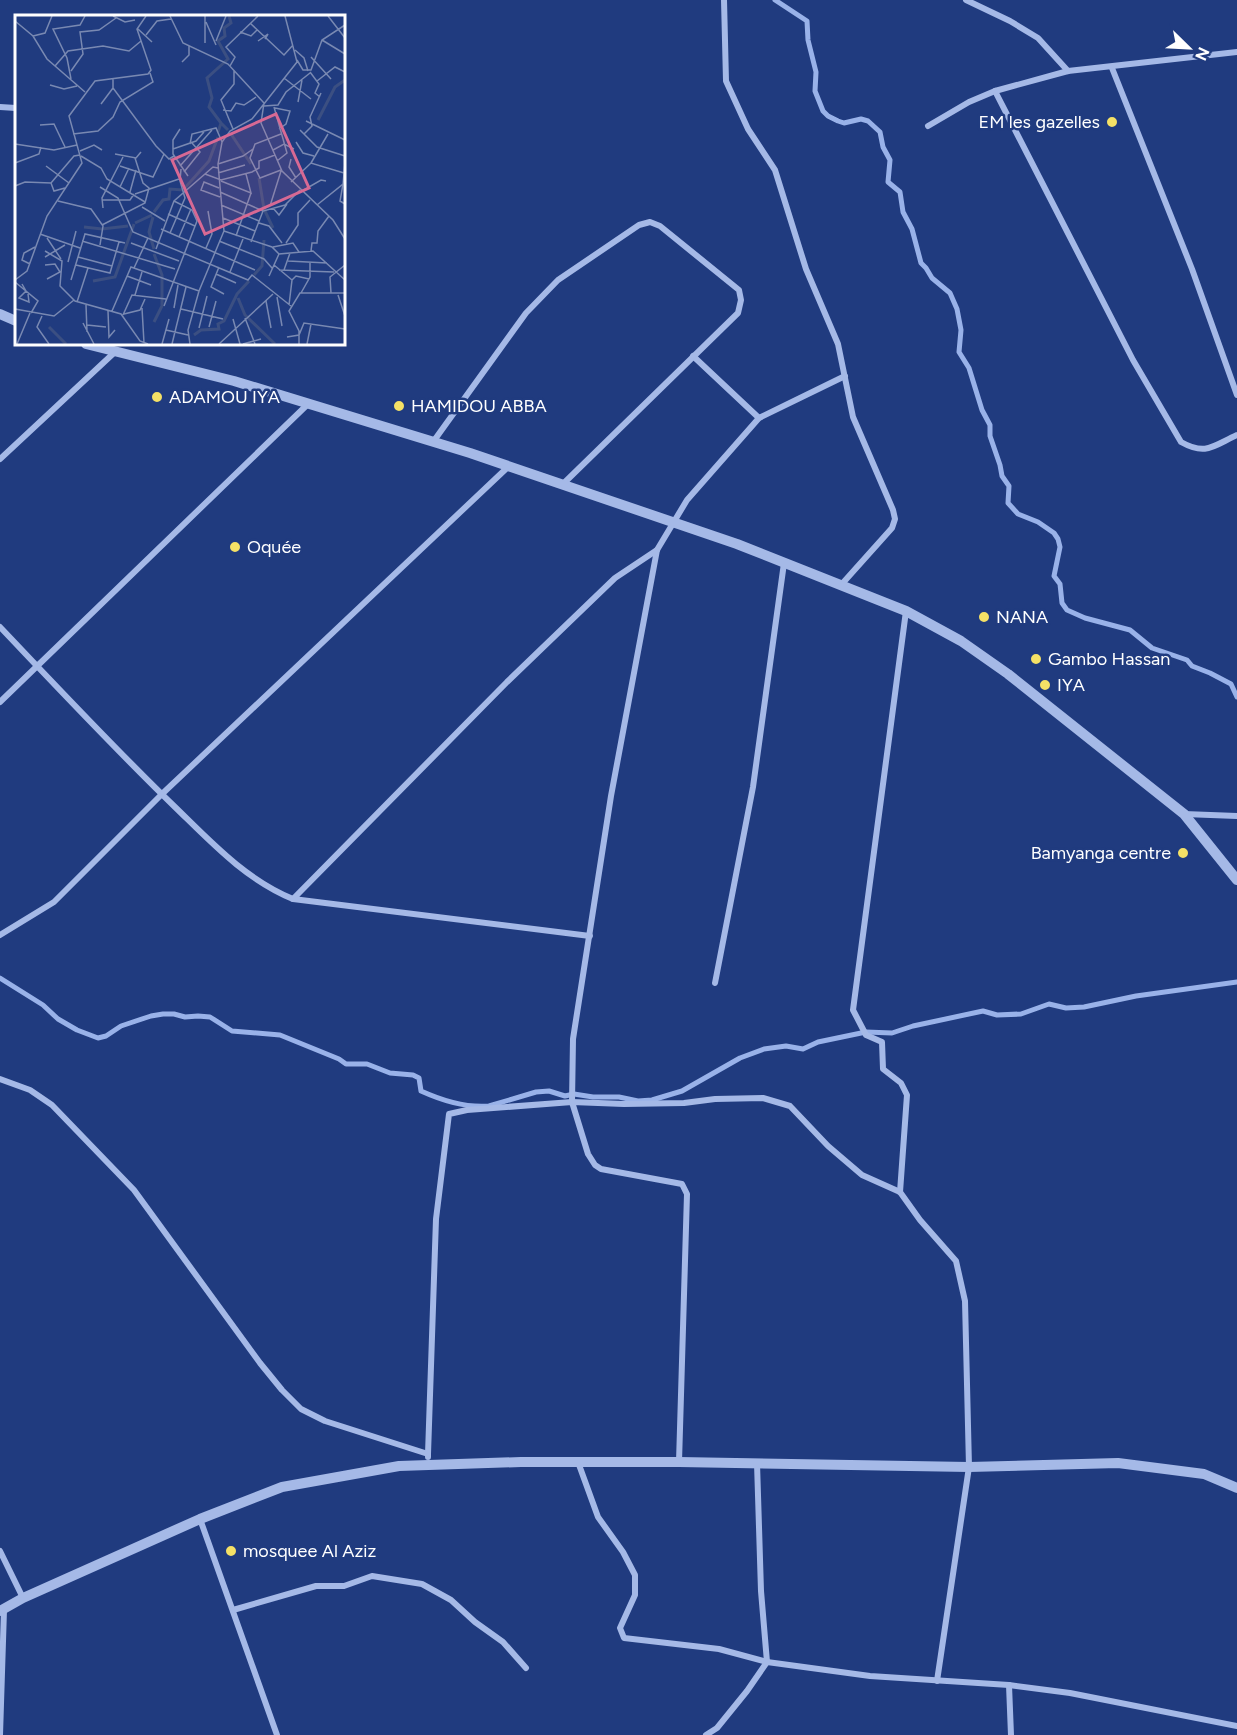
<svg xmlns="http://www.w3.org/2000/svg" width="1237" height="1735" font-family="Figtree,sans-serif">
<rect width="100%" height="100%" fill="#203b7f"/>
<g fill="none" stroke-linecap="round" stroke-linejoin="round">
<g stroke="#99b2e9" stroke-width="5">
<polyline points="775,0 807,21 808,40 816,72 815,91 823,111 828,116 838,121 844,123 861,119 868,121 880,132 883,147 890,160 888,182 900,192 903,212 912,229 921,263 926,268 932,278 950,293 957,309 961,330 959,352 969,368 982,410 990,425 990,436 1000,465 1002,476 1009,486 1008,503 1018,514 1038,522 1054,533 1058,539 1060,547 1054,576 1060,584 1062,603 1067,610 1085,618 1130,630 1152,648 1187,660 1192,666 1210,673 1231,684 1237,697"/>
<path d="M0 978 43 1005 58 1019 77 1030 98 1038 106 1036 121 1026 151 1016 163 1014H174L185 1017 198 1016 210 1017 232 1031 280 1035 339 1059 346 1064H367L390 1073 413 1075 419 1078 421 1091C443 1101 465 1108 489 1106L536 1092 549 1091 565 1096 574 1094 593 1097H619L638 1101 652 1100 682 1091 740 1058 764 1049 786 1046 803 1049 818 1042 866 1032 892 1033 913 1026 983 1011 997 1015 1021 1014 1049 1004 1066 1008 1084 1007 1136 996 1237 982"/>
</g>
<g stroke="#a5b9e7" stroke-width="6">
<polyline points="724,0 726,81 748,129 775,170 806,269 838,344 853,417 893,510 895,519 892,528 841,585"/>
<polyline points="966,0 1010,21 1038,38 1068,71"/>
<polyline points="1112,68 1192,269 1237,395"/>
<path d="M995 91 1133 360 1181 442C1206 456 1213 446 1237 435"/>
<polyline points="0,107 16,108"/>
<polyline points="928,126 969,102 995,91 1068,71 1237,52"/>
<polyline points="693,356 759,418"/>
<polyline points="433,442 526,313 558,280 639,225 650,222 660,226 739,290 741,300 738,313 564,483"/>
<polyline points="0,459 116,351"/>
<path d="M0 627C58 688 115 749 175 807 212 843 245 879 293 899"/>
<polyline points="0,702 308,404"/>
<polyline points="1184,814 1237,816"/>
<polyline points="0,935 54,902 162,794 509,466"/>
<polyline points="590,936 293,899 507,682 615,578 657,550"/>
<polyline points="715,983 753,787 784,563"/>
<polyline points="0,1079 30,1090 52,1105 134,1190 260,1363 282,1390 301,1409 325,1421 428,1454 428,1457"/>
<polyline points="900,1192 907,1095 901,1083 883,1069 882,1042 866,1035 853,1010 906,611"/>
<polyline points="428,1454 436,1219 449,1114 467,1110 572,1102 624,1104 684,1103 715,1099 763,1098 790,1106 828,1146 862,1175 900,1192 920,1220 956,1261 965,1301 969,1467 937,1681"/>
<polyline points="578,1462 598,1517 623,1552 635,1575 635,1595 620,1628 624,1638 719,1649 767,1662 870,1676 1009,1685 1070,1693 1237,1726"/>
<polyline points="679,1462 687,1194 682,1184 601,1169 595,1165 588,1154 572,1102 573,1039 611,796 657,550 687,500 759,418 845,376"/>
<polyline points="200,1519 277,1735"/>
<polyline points="0,1551 23,1598"/>
<polyline points="233,1610 316,1586 344,1586 372,1576 422,1584 451,1600 475,1622 503,1642 526,1668"/>
<polyline points="1009,1685 1011,1735"/>
<polyline points="0,1735 4,1610"/>
<polyline points="706,1735 717,1728 747,1691 767,1662 761,1591 757,1463"/>
</g>
<g stroke="#a5b9e7" stroke-width="10">
<polyline points="0,314 16,321"/>
<polyline points="86,344 234,381 470,453 737,544 906,611 961,641 1008,674 1184,814 1237,880"/>
<polyline points="0,1611 23,1598 200,1519 282,1487 399,1466 521,1462 679,1462 969,1467 1118,1463 1204,1474 1237,1488"/>
</g>
</g>
<g fill="#f5e166" stroke="#203b7f" stroke-width="2">
<circle cx="1112" cy="122" r="6"/>
<circle cx="157" cy="397" r="6"/>
<circle cx="399" cy="406" r="6"/>
<circle cx="235" cy="547" r="6"/>
<circle cx="984" cy="617" r="6"/>
<circle cx="1036" cy="659" r="6"/>
<circle cx="1045" cy="685" r="6"/>
<circle cx="1183" cy="853" r="6"/>
<circle cx="231" cy="1551" r="6"/>
</g>
<g text-anchor="middle" dominant-baseline="central" stroke-width="5" stroke-linejoin="round" paint-order="stroke">
<g font-size="18" fill="#fff" stroke="#203b7f" text-anchor="start">
<text x="1100" y="122" text-anchor="end">EM les gazelles</text>
<text x="169" y="397">ADAMOU IYA</text>
<text x="411" y="406">HAMIDOU ABBA</text>
<text x="247" y="547">Oquée</text>
<text x="996" y="617">NANA</text>
<text x="1048" y="659">Gambo Hassan</text>
<text x="1057" y="685">IYA</text>
<text x="1171" y="853" text-anchor="end">Bamyanga centre</text>
<text x="243" y="1551">mosquee Al Aziz</text>
</g>
</g>
<g transform="translate(15 15)">
<rect width="330" height="330" fill="#203b7f"/>
<path fill="none" stroke="#3b4f82" stroke-width="3" d="M303 105 320 72 330 65M206 108 194 92 197 83 192 63 213 44 203 26 210 21 209 13 216 8 214 1M203 117 206 108 213 115M216 119 236 149M244 163 249 194 258 213M139 197 148 185 154 184 155 174 168 175 194 146 203 122M138 202 134 217 139 234M120 208 137 200M69 212 87 214 113 211M239 260 247 251 249 225M78 266 100 262 119 209M223 283 230 300 260 329M139 307 147 291V260L139 239M34 312 51 329M179 320 186 315 204 314 203 309 209 306 222 279 234 266"/>
<path fill="none" stroke="#7989b2" stroke-width="1.5" d="M98 1 110 7 120 5M155 1 168 28 213 49 249 88 246 108 267 156 318 205 330 224M190 1V28M313 1 330 23M0 6 18 21 32 44 70 77M191 7 201 30M235 8 269 40 278 30M123 14 137 27M225 17 236 21 242 15M131 20 142 6 156 4M18 21 30 18 37 1M307 25 330 39M201 26 211 1M243 26 253 19 250 24M280 35 289 43 293 56M296 42 316 64M282 45 288 55H296L307 25 330 10M167 47 174 40V31M40 51 53 36 88 31 114 36 126 26M215 51 220 42 211 32 243 1M56 56 68 39 65 17 84 15 101 3M295 57 304 69 300 78 305 82M98 63V73L141 131 154 144 159 141M269 63 296 84M56 64 52 43 38 14 65 10 70 1M302 66 320 52 330 57M35 70 49 74 62 71M283 87 287 65M86 89 98 73M249 91 263 90 271 77 295 58M259 92 272 138 262 146M260 93 275 96 271 109 264 114M208 95 216 96 221 88 229 90 241 82M291 106 330 125M25 110 39 109 50 132M165 114 158 125V139L173 161M218 114 206 85 219 69V55M285 115 302 132 330 141M58 119 83 116 98 102 105 87 138 67 135 58M289 119 297 111 295 102 306 78M281 127 288 138 299 141M0 129 39 135 62 130M175 129 177 119 201 113 207 127M158 134 181 126 189 117M258 135 269 129 279 134M65 136 79 130 87 135M100 139 121 143 126 137M66 141 86 153 92 164 130 187M276 144 274 152 281 163M0 148 24 139 26 132M296 148 313 119M203 149 228 141 238 134M31 151 54 168M105 151 138 162 149 139M165 151 197 115M266 155 245 163 235 143 240 129 266 119M169 157 185 137 177 128M203 158 230 150M190 159 206 165 237 157 244 153V146L260 140M206 166 236 178 231 159M276 167 296 148 329 158M36 168 39 176 50 173M328 169 325 186 330 189M0 171 10 167 36 168 59 141 65 140M85 172 103 183 118 217 233 265 237 260 276 291M105 172 114 153M204 173 189 167 186 175 205 182M287 176 306 165 311 166M115 177 121 155M205 177 248 196M120 179 164 164M87 185H115L119 179M43 186 76 194 88 211 85 230M206 190 244 206M302 190 328 169 330 148M255 191 266 156M127 192 150 206M88 193 87 183 108 142M258 193 264 200 272 189M153 199 180 211M208 203 240 216M244 208 254 211 267 228M87 210 130 188 134 173 128 168 120 143M146 214 240 255M209 216 257 232 264 239M155 218 170 183 165 166 166 154M25 219 65 233M221 221 236 178M164 222 176 194M32 223 46 244M67 226 160 254M204 226 249 244 257 253M236 227 248 196 270 190 285 175M116 228 164 246M271 228 283 210V198L295 185M258 232 278 228 284 237M191 233 197 219 193 196M141 234 159 186 198 152 203 153M30 236 47 246 45 271 60 286 106 299 125 326 133 329M296 236 297 228H302L303 216 314 201M30 242 50 230M63 242 97 251M273 246 312 248M53 247 61 216M15 249 7 245 9 238 20 232M30 250 40 249 45 257 32 264M61 250 95 258 104 227M259 250 277 265 274 290M204 252 196 272 209 279M119 253 133 223M264 255 319 257M269 255 275 238M215 257 228 224M201 259 221 268M112 261 136 270M254 261 264 239 298 236 330 265M0 265 12 256 32 201 67 148 54 101 80 66 133 59 136 55 122 14 131 1M56 265 70 219 110 228M277 265 281 261 294 264M0 267 23 286 16 298M7 269 11 276 4 283 14 287 13 279M286 278 295 262V247M316 278 315 262 330 250M120 280 127 257M323 280 330 301M262 282 267 311M251 286 256 313M62 287 73 253M71 290 72 317M149 291 182 206 177 195 159 186M127 293 129 328M159 293 163 270M0 294 39 301 59 285M166 294 208 304M93 296 94 322 100 315M97 296 116 252 184 276M109 299 125 295 130 284M108 300 117 280 151 284M27 301 22 312 34 329M230 303 240 329M218 304 225 329M68 308 79 329M72 310 91 312M194 312 201 286M184 313 192 281M151 315 173 320M272 322 284 320 289 308 330 314M2 329 15 298M147 329 154 304M157 329 171 272M175 329 173 315 184 276 209 216 203 149 207 127 215 116 237 104 282 47 270 1M204 329 258 279M228 329 246 324M284 329V316L274 296 285 278H330M292 329 296 309"/>
<path fill="#d76994" fill-opacity="0.15" stroke="#d76994" stroke-width="3" d="M261 99 294 173 190 219 157 145Z"/>
<rect width="330" height="330" fill="none" stroke="#fff" stroke-width="3"/>
</g>
<g transform="translate(1189 48) rotate(114)" stroke="#203b7f" stroke-width="4.5" paint-order="stroke">
<path d="M0-4.5L10 22L0 15L-10 22Z" fill="#ffffff"/>
<text y="-9" font-size="16" font-weight="bold" text-anchor="middle" fill="#ffffff">N</text>
</g>
</svg>
